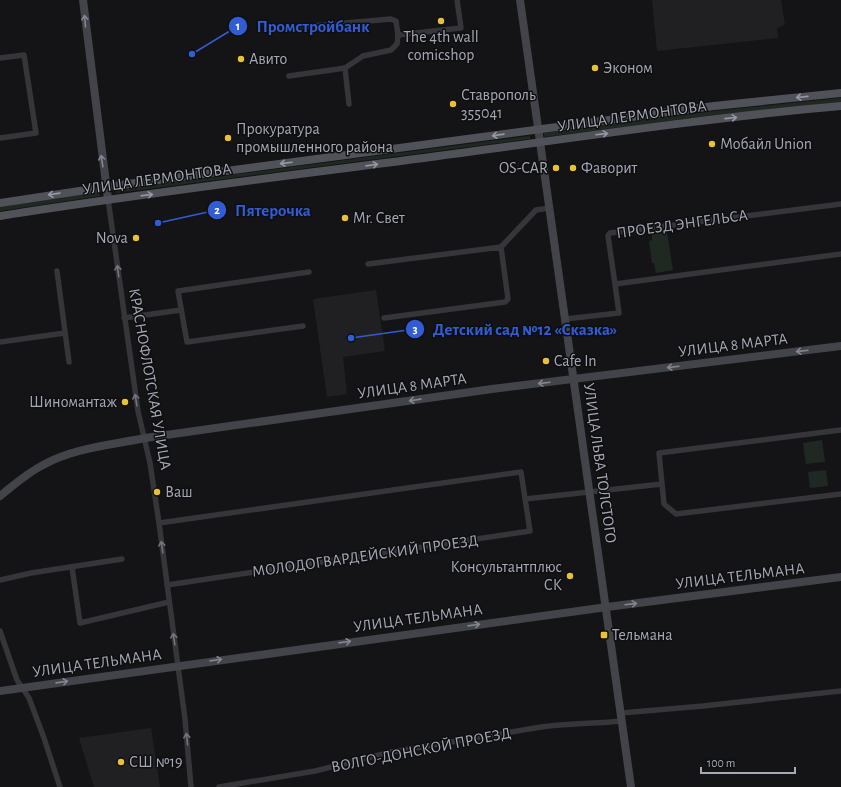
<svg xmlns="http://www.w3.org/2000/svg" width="841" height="787" font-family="'Alegreya Sans',sans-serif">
<rect width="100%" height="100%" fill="#141416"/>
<g fill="#202023">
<polygon points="652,0 781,0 785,25 777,28 778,38 657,51"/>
<polygon points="376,290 385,351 343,357 347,394 327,397 313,299"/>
<polygon points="151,728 160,787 94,787 79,738"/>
</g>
<g fill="#202822">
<polygon points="841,98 841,102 714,115 544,137 544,133 714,111"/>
<polygon points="530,136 530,139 116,193 115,190"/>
<polygon points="99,192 100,196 0,211 0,207"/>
<polygon points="667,232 673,270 656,273 654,263 652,263 649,241 652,240 652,234"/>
<polygon points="822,440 825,462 806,464 803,443"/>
<polygon points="826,470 828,486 810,488 808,472"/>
</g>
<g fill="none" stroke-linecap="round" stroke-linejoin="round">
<g stroke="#35353a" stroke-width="5.5">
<polyline points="300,27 391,19 396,21 398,35 461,28 457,0"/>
<polyline points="0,58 24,55 36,133 0,138"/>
<polyline points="345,68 349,104"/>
<polyline points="289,76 345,68 363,56 391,50 397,44 398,35"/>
<polyline points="108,199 138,411 150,463 159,523 185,719 191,787"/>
<polyline points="841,204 610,233 608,236 615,284 841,254"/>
<polyline points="501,247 536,210 549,208"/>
<polyline points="368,264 501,247 508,299 505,302 384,318"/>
<polyline points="57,271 69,362"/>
<polyline points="124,318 181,310"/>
<polyline points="565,319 619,313 615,284"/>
<polyline points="303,326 187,342 178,291 309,272"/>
<polyline points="0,342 65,333"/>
<polyline points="662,484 664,504 676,514 841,494"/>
<polyline points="525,499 662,484 659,453 841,430"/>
<polyline points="159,523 521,472 530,531 167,585"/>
<polyline points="72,567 80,623 169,602"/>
<polyline points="0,580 31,573 122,559"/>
<polyline points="0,631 17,680 29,698 44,738 60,787"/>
<polyline points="621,713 703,706 841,691"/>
<path d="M219 787 315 771 391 752 535 728C564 723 593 724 622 721"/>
</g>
<g stroke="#43444a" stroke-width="8">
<polyline points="83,0 108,199"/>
<path d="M520 0C555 263 596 524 631 787"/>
<path d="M0 496C14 485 27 473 43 465 73 448 111 445 145 438L492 389 841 346"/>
<polyline points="0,691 607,607 841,577"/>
</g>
<g stroke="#515259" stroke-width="8">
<polyline points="0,203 106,187 714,106 841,93"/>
<path d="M0 216C143 193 287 176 431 157 567 139 704 118 841 106"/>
</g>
</g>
<defs><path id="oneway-shaft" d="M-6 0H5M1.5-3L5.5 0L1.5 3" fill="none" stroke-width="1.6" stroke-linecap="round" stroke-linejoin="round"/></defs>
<g stroke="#838690">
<use href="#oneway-shaft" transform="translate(85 21) rotate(-95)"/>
<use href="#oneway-shaft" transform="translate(102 161) rotate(-99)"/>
<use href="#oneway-shaft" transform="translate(802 351) rotate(173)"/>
<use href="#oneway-shaft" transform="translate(673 367) rotate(173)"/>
<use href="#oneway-shaft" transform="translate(544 383) rotate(173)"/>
<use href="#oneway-shaft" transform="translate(415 400) rotate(172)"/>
<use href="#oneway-shaft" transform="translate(631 604) rotate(-7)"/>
<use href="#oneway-shaft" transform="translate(474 625) rotate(-8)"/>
<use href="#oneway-shaft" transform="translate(345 642) rotate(-8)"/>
<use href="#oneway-shaft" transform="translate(216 660) rotate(-8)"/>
<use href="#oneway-shaft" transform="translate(62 682) rotate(-8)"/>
</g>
<g stroke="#9598a3">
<use href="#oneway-shaft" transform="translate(802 97) rotate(174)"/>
<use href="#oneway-shaft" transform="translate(731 118) rotate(-6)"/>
<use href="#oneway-shaft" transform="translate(602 134) rotate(-7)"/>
<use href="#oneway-shaft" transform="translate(498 135) rotate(172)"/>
<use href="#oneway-shaft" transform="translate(286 163) rotate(173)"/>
<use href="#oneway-shaft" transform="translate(372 165) rotate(-8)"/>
<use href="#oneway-shaft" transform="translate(54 194) rotate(172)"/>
<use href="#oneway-shaft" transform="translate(147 195) rotate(-7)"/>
</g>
<g stroke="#73757e">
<use href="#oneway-shaft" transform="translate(118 271) rotate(-97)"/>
<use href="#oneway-shaft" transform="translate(136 400) rotate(-99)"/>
<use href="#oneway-shaft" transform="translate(162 547) rotate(-98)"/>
<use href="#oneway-shaft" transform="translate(174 639) rotate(-98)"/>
<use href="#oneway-shaft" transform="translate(187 739) rotate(-96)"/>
</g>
<g fill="#e9c139" stroke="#0f0f11" stroke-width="1.5">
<circle cx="441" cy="21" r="4"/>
<circle cx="241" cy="59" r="4"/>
<circle cx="595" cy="68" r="4"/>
<circle cx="453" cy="104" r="4"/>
<circle cx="228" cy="138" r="4"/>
<circle cx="712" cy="144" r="4"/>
<circle cx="556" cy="168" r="4"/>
<circle cx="573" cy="168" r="4"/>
<circle cx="345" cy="218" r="4"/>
<circle cx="136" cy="238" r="4"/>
<circle cx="546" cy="361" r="4"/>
<circle cx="125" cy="402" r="4"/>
<circle cx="157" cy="492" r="4"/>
<circle cx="570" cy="576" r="4"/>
<rect x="600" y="631" width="8" height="8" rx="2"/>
<circle cx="121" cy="762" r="4"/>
</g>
<g text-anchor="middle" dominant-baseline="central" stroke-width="3" stroke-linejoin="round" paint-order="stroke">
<g font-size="16" fill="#a6a9b5" stroke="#0f0f11" text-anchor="start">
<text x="441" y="37" text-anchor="middle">The 4th wall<tspan x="441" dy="18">comicshop</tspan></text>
<text x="249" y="59">Авито</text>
<text x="603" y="68">Эконом</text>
<text x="461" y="95">Ставрополь<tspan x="461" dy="18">355041</tspan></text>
<text x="236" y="129">Прокуратура<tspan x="236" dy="18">промышленного района</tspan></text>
<text x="720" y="144">Мобайл Union</text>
<text x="548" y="168" text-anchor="end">OS-CAR</text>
<text x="581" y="168">Фаворит</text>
<text x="353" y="218">Mr. Свет</text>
<text x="128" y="238" text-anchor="end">Nova</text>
<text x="554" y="361">Cafe In</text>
<text x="117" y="402" text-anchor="end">Шиномантаж</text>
<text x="165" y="492">Ваш</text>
<text x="562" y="567" text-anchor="end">Консультантплюс<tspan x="562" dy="18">СК</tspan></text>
<text x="612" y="635">Тельмана</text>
<text x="129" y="762">СШ №19</text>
</g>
<g font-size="16" fill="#a6a9b5" stroke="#0f0f11">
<text transform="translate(632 116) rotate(-8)">УЛИЦА ЛЕРМОНТОВА</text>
<text transform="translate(157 179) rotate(-8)">УЛИЦА ЛЕРМОНТОВА</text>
<text transform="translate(682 224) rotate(-8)">ПРОЕЗД ЭНГЕЛЬСА</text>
<text transform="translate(733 345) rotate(-7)">УЛИЦА 8 МАРТА</text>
<text transform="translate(150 379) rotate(80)">КРАСНОФЛОТСКАЯ УЛИЦА</text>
<text transform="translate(412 386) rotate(-8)">УЛИЦА 8 МАРТА</text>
<text transform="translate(600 463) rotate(82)">УЛИЦА ЛЬВА ТОЛСТОГО</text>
<text transform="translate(365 556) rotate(-8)">МОЛОДОГВАРДЕЙСКИЙ ПРОЕЗД</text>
<text transform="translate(740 576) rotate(-7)">УЛИЦА ТЕЛЬМАНА</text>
<text transform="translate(418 618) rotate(-8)">УЛИЦА ТЕЛЬМАНА</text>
<text transform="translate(97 663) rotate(-8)">УЛИЦА ТЕЛЬМАНА</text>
<text transform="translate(421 750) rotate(-11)">ВОЛГО-ДОНСКОЙ ПРОЕЗД</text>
</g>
</g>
<path fill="none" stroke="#325cd3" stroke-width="1.5" d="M192 54L238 26M158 223L217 210M351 338L415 329"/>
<g fill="#325cd3" stroke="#0f0f11" stroke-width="1.5">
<circle cx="192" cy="54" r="4"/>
<circle cx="158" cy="223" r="4"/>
<circle cx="351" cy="338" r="4"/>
<circle cx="238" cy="26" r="10"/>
<circle cx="217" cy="210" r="10"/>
<circle cx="415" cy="329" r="10"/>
</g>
<g font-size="12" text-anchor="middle" font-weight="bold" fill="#fff">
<text x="238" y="30">1</text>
<text x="217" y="214">2</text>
<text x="415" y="333">3</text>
</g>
<g font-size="17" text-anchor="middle" font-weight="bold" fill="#325cd3" stroke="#0f0f11" stroke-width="3" stroke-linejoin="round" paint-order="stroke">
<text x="313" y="32">Промстройбанк</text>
<text x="273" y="216">Пятерочка</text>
<text x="525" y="335">Детский сад №12 «Сказка»</text>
</g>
<path d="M701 767v6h94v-6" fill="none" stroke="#a6a9b5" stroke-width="2"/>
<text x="707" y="767" font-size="12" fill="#a6a9b5" stroke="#0f0f11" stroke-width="3" paint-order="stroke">100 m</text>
</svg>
